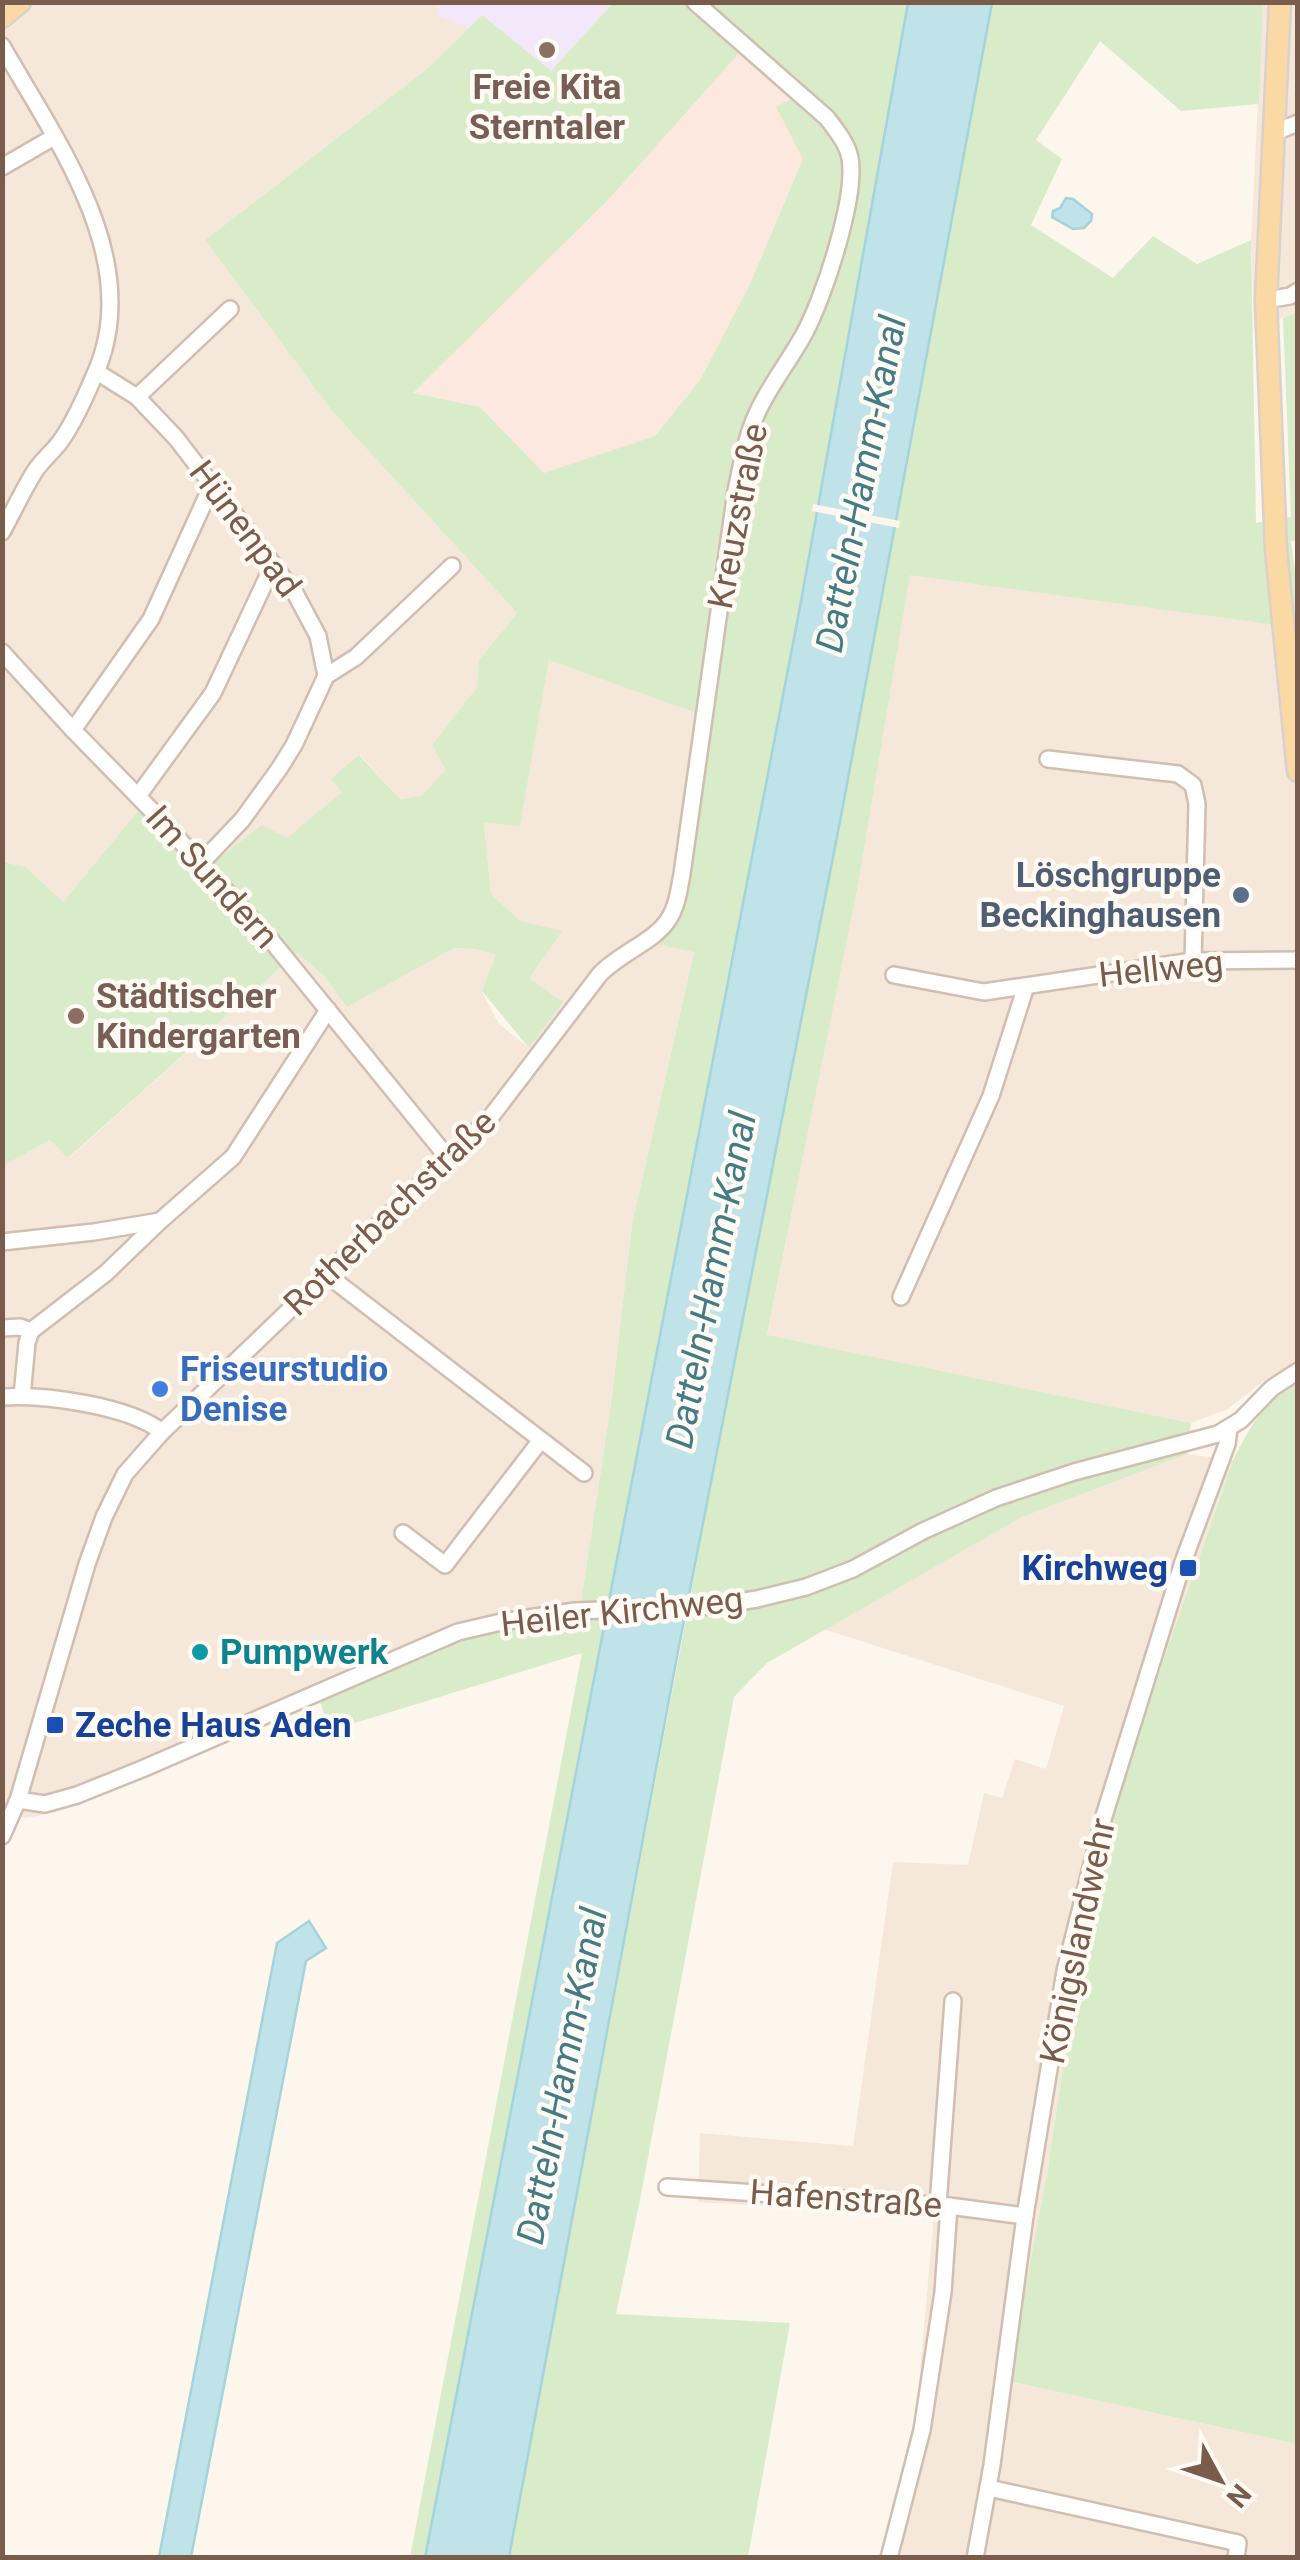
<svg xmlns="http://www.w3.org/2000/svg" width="1300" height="2560" font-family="Roboto,sans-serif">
<rect width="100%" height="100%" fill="#fdf6ec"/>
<g fill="#f5e8da">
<polygon points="24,2 613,3 551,71 482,16 428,68 205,240 332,411 517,613 479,660 477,687 432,745 447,770 422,796 400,799 360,755 343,792 287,839 201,873 143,805 63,902 26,867 3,862 2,20"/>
<polygon points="1263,3 1297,3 1297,312 1254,329 1251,240"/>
<polygon points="910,574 1297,628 1297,1361 1269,1377 1228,1409 1191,1423 767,1336 857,891"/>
<polygon points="549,659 699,714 672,889 661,919 657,943 694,951 632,1224 612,1397 581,1602 581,1616 457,1641 320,1701 38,1816 24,1818 3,1809 3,1166 50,1140 69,1158 297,953 324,976 347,1007 454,948 474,949 497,955 482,992 499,1024 529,1048 529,978 520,922 491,894 484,821 520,825"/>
<polygon points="1187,1454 1233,1460 1110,1814 1077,1972 1048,2168 1008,2381 1297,2444 1297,2557 884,2557 915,2429 934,2215 698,2202 700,2133 853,2146 893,1862 968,1865 984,1793 1002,1798 1015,1759 1046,1769 1064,1706 823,1629 1020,1518"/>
</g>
<polygon fill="#fde8e0" points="749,42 794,97 777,107 804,159 750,284 700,380 655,436 544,474 480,407 412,393 609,199"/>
<polygon fill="#f3e8fa" points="438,3 613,3 551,71 482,16 469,28 437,15"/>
<g fill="#d8ecc9" fill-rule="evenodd">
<path d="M613 3H908L800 607 426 2557H410L582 1653 329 1731 320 1701 457 1641 581 1616V1602L612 1397 632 1224 694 952 657 944 661 919 672 889 699 714 549 660 520 826 484 822 491 894 520 921 562 931 529 978 563 1002 529 1048 482 991 496 955 474 949 454 948 347 1007 324 976 297 953 68 1158 50 1140 3 1166V862L26 867 63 902 143 805 201 872 262 825 287 838 342 792 331 779 359 755 400 799 421 796 446 770 432 745 477 687 479 660 517 613 332 411 205 240 428 68 482 15 551 71ZM749 42 794 97 776 107 803 159 750 284 700 380 655 436 544 473 480 407 413 393 609 199Z"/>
<polygon points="992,3 1263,3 1259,104 1181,111 1100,41 1036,140 1062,159 1031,225 1113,278 1153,236 1197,264 1251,240 1256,523 1291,517 1283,318 1297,312 1298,540 1291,541 1297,585 1297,628 910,575 857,891 767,1335 1191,1423 1187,1454 1020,1518 767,1663 734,1697 640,2200 616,2314 790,2323 748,2557 509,2558 710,1492 842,811"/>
<path d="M1297 1382V2444L1008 2381 1048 2168 1077 1972 1110 1814 1233 1460C1253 1421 1261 1407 1297 1382Z"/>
</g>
<g fill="#bfe3e8" stroke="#a5d3da" stroke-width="2.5">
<polygon points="908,3 992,3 842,811 680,1641 509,2557 425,2558 800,607"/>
<polygon points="1066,198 1073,199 1092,214 1091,221 1084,228 1073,229 1052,217 1053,211 1060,208"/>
<polygon points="309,1921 326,1948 306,1961 191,2557 159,2557 277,1943"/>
</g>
<polygon fill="#fdf6ec" points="813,504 900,521 899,528 812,511"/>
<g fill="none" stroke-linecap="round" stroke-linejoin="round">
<defs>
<g id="minor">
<path d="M2 46C56 141 146 261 95 374 87 393 69 433 55 448 48 456 41 462 35 471 23 490 13 512 2 532"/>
<polyline points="1273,133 1298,123"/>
<polyline points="2,167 54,137"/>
<polyline points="1266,300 1290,296 1298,291"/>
<polyline points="97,372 137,397 176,438 295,593 318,636 326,676 294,745 279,769 242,820 201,863"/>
<polyline points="137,397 230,309"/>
<polyline points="2,652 73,730 161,820 270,939 448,1158"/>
<polyline points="326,676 356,657 452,566"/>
<polyline points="73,730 151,619 212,485"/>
<polyline points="1048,759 1178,774 1193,785 1197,804 1193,961"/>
<polyline points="138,796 213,693 273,565"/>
<polyline points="894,975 984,992 1193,961 1298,960"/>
<polyline points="2,1242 94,1232 160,1221"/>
<polyline points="326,1274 584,1473"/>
<polyline points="901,1297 991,1096 1026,986"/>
<polyline points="2,1328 20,1327 31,1331"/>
<polyline points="22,1396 27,1343 31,1331 106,1273 160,1221 233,1157 328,1010"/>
<path d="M2 1397C44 1394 130 1406 162 1432"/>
<polyline points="403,1533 445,1565 541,1440"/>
<polyline points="18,1800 45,1804 77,1795 142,1769 458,1632 501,1622 575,1611 712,1606 757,1599 806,1587 853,1569 923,1531 996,1498 1074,1472 1218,1434 1241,1420 1272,1388 1298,1371"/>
<path d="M2 1836 18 1800 87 1564 104 1517 125 1474 162 1432 490 1118 600 974C619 954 656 940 668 920 677 907 679 890 682 874L736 491C742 463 746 435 759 409 771 384 789 361 803 336 823 301 857 197 850 158 847 143 836 130 827 118L695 2"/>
<polyline points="667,2187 949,2206 1025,2216"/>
<polyline points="938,2205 953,2001"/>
<polyline points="989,2488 1238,2543 1236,2558"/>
<polyline points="889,2558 922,2430 943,2292 949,2206"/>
<polyline points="975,2558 992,2465 1025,2216 1065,1971 1104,1816 1183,1562 1227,1444 1229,1428"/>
</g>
<g id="major">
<polyline points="1280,2 1266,300 1276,550 1298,771"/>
<polyline points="2,17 20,2"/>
</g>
</defs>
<use href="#minor" stroke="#d1beb0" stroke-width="20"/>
<use href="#major" stroke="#dad1cd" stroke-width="25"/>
<use href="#minor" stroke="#fff" stroke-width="15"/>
<use href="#major" stroke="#fbd9a5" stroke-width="20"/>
</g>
<g fill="#8d6e63" stroke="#fffaf3" stroke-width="4">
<circle cx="547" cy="50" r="10"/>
<circle cx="76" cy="1016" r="10"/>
</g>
<circle fill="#5c6f8a" stroke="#fffaf3" stroke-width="4" cx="1241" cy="895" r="10"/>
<circle fill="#3f7fe0" stroke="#fffaf3" stroke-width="4" cx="160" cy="1389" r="10"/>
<g fill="#1a4fb4" stroke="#fffaf3" stroke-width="4">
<rect x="1178" y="1558" width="20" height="20" rx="5"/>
<rect x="45" y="1715" width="20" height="20" rx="5"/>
</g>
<circle fill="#0f9aa8" stroke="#fffaf3" stroke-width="4" cx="200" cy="1652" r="10"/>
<g text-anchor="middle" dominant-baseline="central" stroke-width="9" stroke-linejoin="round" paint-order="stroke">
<g font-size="35" font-weight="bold" fill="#785e54" stroke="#fffaf3">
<text x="547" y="87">Freie Kita<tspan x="547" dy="40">Sterntaler</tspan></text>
<text x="96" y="996" text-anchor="start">Städtischer<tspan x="96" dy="40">Kindergarten</tspan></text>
</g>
<g font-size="35" fill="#7a5c4d" stroke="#fffaf3">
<text transform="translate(738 516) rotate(-79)">Kreuzstraße</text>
<text transform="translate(245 529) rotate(53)">Hünenpad</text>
<text transform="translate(212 877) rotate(48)">Im Sundern</text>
<text transform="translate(1161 969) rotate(-6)">Hellweg</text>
<text transform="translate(390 1213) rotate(-44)">Rotherbachstraße</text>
<text transform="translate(622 1612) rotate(-6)">Heiler Kirchweg</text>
<text transform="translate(1078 1941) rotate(-78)">Königslandwehr</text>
<text transform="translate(846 2199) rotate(4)">Hafenstraße</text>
</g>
<g font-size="35" font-weight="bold" fill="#4e5e75" stroke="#fffaf3" text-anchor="end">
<text x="1221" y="875">Löschgruppe<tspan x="1221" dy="40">Beckinghausen</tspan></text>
</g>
<g font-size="35" font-weight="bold" fill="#366cbe" stroke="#fffaf3" text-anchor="start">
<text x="180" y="1369">Friseurstudio<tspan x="180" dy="40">Denise</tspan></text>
</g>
<g font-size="35" font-weight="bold" fill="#164399" stroke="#fffaf3" text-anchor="end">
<text x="1168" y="1568">Kirchweg</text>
<text x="75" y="1725" text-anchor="start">Zeche Haus Aden</text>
</g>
<g font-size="35" font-weight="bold" fill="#0d838f" stroke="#fffaf3" text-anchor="start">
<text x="220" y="1652">Pumpwerk</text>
</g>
<g font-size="38" font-style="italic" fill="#437c86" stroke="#fffaf3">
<text transform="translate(861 484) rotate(-79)">Datteln-Hamm-Kanal</text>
<text transform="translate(711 1280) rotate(-79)">Datteln-Hamm-Kanal</text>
<text transform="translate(562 2076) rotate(-79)">Datteln-Hamm-Kanal</text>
</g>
</g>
<rect width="1300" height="2560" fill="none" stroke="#7a5c4d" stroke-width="10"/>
<g transform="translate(1220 2480) rotate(130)" stroke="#fffaf3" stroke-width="8" paint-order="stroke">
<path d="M0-8L18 38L0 25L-18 38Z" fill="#7a5c4d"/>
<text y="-15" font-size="28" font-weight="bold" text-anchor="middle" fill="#7a5c4d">N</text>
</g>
</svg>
